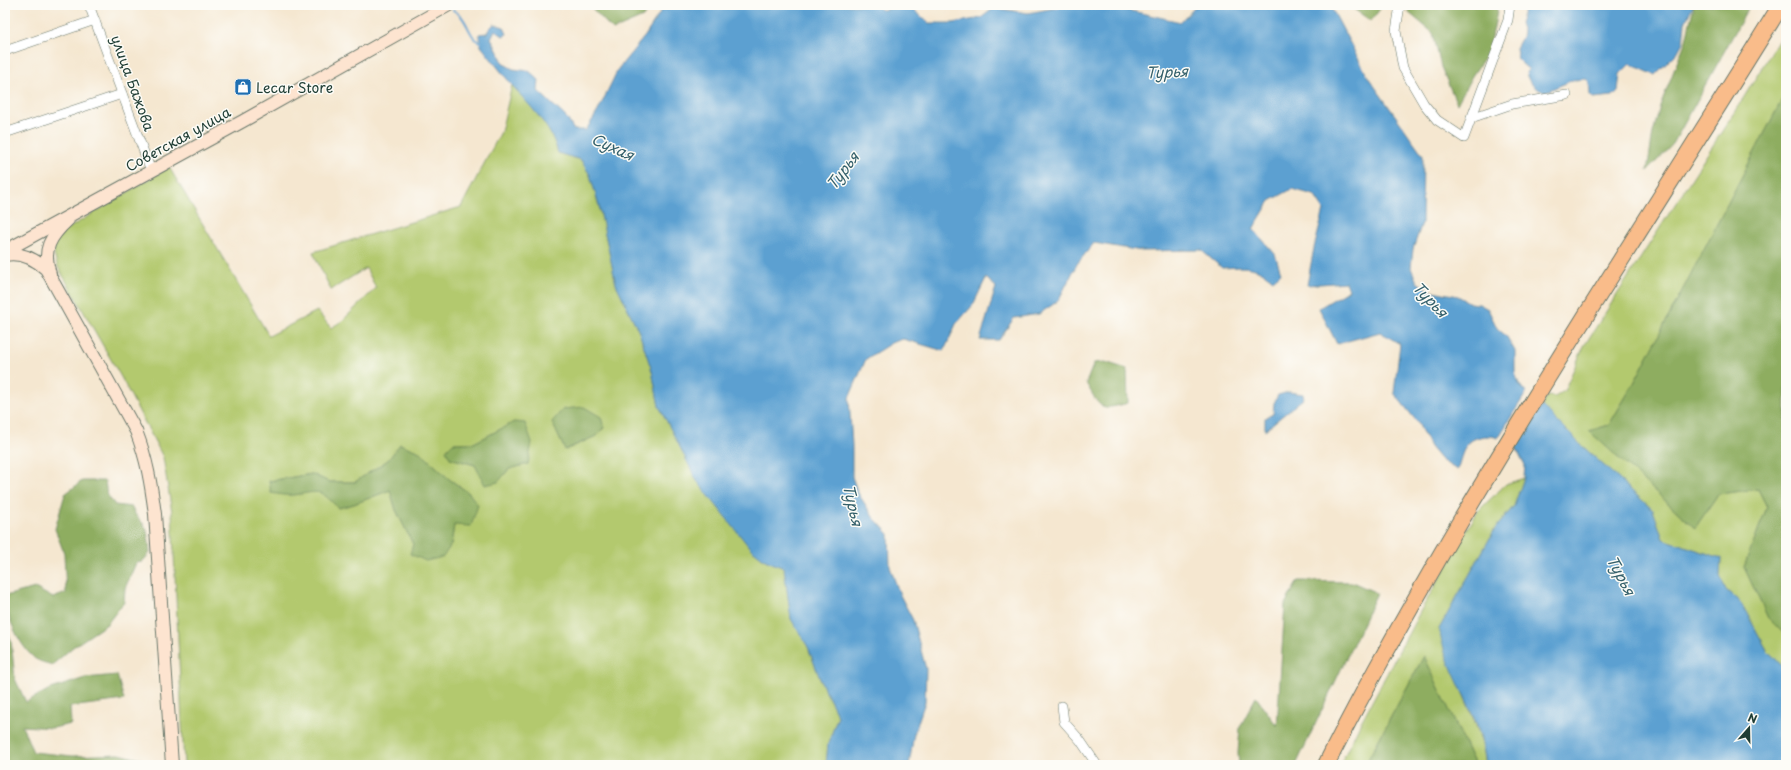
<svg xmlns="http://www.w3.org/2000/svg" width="1791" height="770" font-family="'Playpen Sans',sans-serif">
<rect width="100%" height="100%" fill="#fdfcf7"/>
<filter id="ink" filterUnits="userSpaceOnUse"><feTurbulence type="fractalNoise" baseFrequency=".025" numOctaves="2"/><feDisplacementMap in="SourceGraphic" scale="8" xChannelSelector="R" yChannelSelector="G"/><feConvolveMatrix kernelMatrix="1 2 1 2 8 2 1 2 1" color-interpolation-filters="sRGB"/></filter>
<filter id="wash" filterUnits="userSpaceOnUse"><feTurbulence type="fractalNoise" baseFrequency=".012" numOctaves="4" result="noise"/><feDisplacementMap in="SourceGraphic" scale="16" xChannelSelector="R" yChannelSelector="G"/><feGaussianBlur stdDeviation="0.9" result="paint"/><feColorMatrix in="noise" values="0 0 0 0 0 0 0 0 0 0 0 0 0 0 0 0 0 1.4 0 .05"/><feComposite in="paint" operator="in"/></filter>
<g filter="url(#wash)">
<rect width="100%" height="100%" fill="#f5e7d0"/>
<g fill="#b3c96e" stroke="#698351" fill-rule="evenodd">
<polygon points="1786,28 1786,92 1634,383 1609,425 1590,431 1695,528 1718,494 1758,489 1767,507 1744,567 1768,618 1786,636 1786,670 1767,650 1741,603 1726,590 1720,577 1721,558 1663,539 1653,510 1580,444 1542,406 1547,396 1555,397 1564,391 1584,346 1744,97"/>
<path d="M512 85C530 105 552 127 558 153L581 160 590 175 599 206 616 284 639 332 652 371 659 406 672 430 732 524 750 548 765 560 784 568 791 619 808 647 822 684 838 716 828 744 826 765H184L172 512 163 457 121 377 58 267C52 250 51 245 64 231L169 167 269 336 317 311 331 328 342 321 376 288 366 268 331 290 313 252 461 207 501 132ZM514 422 528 464 509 469 498 481 475 465 450 458 453 443H474ZM552 422 596 436 565 450ZM388 460H429L449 479 469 493 454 525 451 545 413 544 396 510 390 490 354 504 338 508 327 496 314 490 269 481 312 474 329 482H355Z"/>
<path d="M1524 478 1514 506 1495 529 1439 629C1446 647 1451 666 1459 684 1470 711 1482 735 1486 765H1474L1473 761 1424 656 1365 765H1340L1361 722 1420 612 1478 511 1506 484Z"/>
</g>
<g fill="#8ead61" stroke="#56754a">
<polygon points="589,5 652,5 643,17 613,30"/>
<polygon points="1348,5 1383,5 1371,21"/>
<polygon points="1412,5 1497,5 1497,12 1489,51 1472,76 1457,104 1441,67 1433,33 1408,12"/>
<polygon points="1694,5 1750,5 1673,144 1647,171 1653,133 1660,106 1686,40"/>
<polygon points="1786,92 1786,636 1768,618 1744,567 1767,507 1758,489 1718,494 1695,528 1589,431 1609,425 1634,383"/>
<path d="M1105 362 1127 369 1128 403C1099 411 1101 409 1086 383L1094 363Z"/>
<polygon points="584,407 601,417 604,428 596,436 565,450 552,422 563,409"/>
<polygon points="514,422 525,423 532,442 528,464 509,469 498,482 485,485 475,465 450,458 446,450 453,443 474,443"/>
<path d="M400 444 420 452 449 479 469 493 478 505 471 526 454 525 451 545 443 557 426 561 410 554 413 544 396 510 390 490 354 504 338 508C318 487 320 492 293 495 286 496 278 494 271 493L269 481 312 474 329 482H355L388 460Z"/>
<path d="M82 481H105L107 495 115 505 132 507C134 515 140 519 144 525 149 533 149 545 150 553L142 562 136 563 125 588 124 602 107 624 73 647 52 665C46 663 36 661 32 656 19 644 5 614 5 596L35 588 53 598 66 593 64 553 55 529 65 494Z"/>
<polygon points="1298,581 1352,582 1377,593 1296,765 1239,765 1238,753 1240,727 1256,697 1277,726 1285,604"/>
<polygon points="5,626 11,640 15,679 26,702 48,690 85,678 117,675 124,700 70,707 71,724 53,728 22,726 33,752 73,756 119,754 148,761 147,765 5,765"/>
<polygon points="1424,656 1473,761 1474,765 1365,765"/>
</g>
<g fill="#5ca0d1" stroke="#3e6e82">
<path d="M665 5H876L882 10 908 5 929 23H953L981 18 994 8 1028 13 1071 5 1109 6 1181 22 1197 5H1330L1368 77 1423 155 1422 223 1413 249 1411 268 1417 282 1428 290 1458 296 1470 303 1479 304 1488 309 1497 328 1507 337 1515 351V373L1519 384 1526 393 1498 438C1489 434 1472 436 1466 446 1462 452 1460 462 1457 470L1441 460 1430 447 1418 423 1394 393 1400 344 1380 332 1337 344 1319 308 1349 290 1346 282 1307 285 1314 248 1324 210 1314 195 1292 189 1270 201 1253 229 1275 254 1281 273 1273 280C1254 264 1245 267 1222 268L1201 250 1142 251 1094 243 1077 264 1058 301 1039 314 1014 318 999 340H980L996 287 986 278 973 305 956 324 944 351 903 339 891 343 866 359 849 398 852 445V477L858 493 873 517 889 534 890 567 900 595 913 620 926 669 925 702 914 734 909 765H826L828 744 838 716 822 684 808 647 791 619 784 568 765 560 750 548 697 481 659 406 652 371 639 332 616 284 599 206 590 175 581 160 558 153C552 126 529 106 512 85 501 72 491 59 481 46L479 34 487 33 489 29 494 24 504 27 507 34 503 36 495 30 491 38 504 64 513 69 529 71 539 80 538 91 566 117 574 130H586L598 111 618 69 645 36Z"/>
<path d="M1526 5H1693L1685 23 1683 42 1677 53 1655 75 1630 64 1620 74 1618 91 1613 96 1593 98 1590 95 1589 82 1586 79 1573 80 1545 92C1535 89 1528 83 1526 72L1529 70 1518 60 1516 48 1522 37 1523 32 1520 23Z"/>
<polygon points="1289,392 1303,394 1304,398 1265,430 1265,418 1273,414 1274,403 1278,395"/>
<path d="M1542 406 1580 444 1653 510 1663 539 1721 558 1720 576 1726 590 1741 603 1767 650 1786 670V765H1486C1484 748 1480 731 1473 715 1461 687 1444 659 1439 629L1495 529 1514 506 1524 478 1525 465 1515 446Z"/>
</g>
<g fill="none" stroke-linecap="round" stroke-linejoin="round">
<path stroke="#5ca0d1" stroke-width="2" d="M453 10C456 12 459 14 461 16 469 25 470 39 482 43"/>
</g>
</g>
<g filter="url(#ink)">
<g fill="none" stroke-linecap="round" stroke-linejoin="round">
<defs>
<g id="street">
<polyline points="89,5 151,171"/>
<polyline points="1400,5 1396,31 1403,68 1424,104 1437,120 1464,138 1508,20 1510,5"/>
<polyline points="5,51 95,20"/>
<polyline points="1471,118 1512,104 1567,95"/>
<polyline points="5,133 122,94"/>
<polyline points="1062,706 1064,722 1080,740 1097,765"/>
</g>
<g id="secondary">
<polyline points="5,251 243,121 449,5"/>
<path d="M5 255C21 252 34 258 46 269L136 431C147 459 151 484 155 514L172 765"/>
<path d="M50 274C42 249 50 237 68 220"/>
</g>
<path id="highway" d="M1326 765C1364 688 1407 613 1450 539 1556 358 1671 183 1781 5"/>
</defs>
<use href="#street" stroke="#6a786b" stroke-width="10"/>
<use href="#secondary" stroke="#6a786b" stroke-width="14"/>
<use href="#highway" stroke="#6a786b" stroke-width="18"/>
<use href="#street" stroke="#fff" stroke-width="9"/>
<use href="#secondary" stroke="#fde4d0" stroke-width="12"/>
<use href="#highway" stroke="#f9bc8a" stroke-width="16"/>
</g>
</g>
<defs>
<symbol id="shop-square" viewBox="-11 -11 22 22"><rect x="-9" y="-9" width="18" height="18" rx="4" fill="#1f6fb2" stroke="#fdfcf7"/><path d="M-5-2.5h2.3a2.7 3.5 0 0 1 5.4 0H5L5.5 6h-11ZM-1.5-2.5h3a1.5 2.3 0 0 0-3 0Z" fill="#fff"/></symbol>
</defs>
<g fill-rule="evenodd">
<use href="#shop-square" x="233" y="77" width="20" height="20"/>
</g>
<g text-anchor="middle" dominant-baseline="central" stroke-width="3" stroke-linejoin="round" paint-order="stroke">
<g font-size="14" fill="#1f3d34" stroke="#fdfcf7">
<text transform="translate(133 83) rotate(70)">улица Бажова</text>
<text transform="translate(178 139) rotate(-29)">Советская улица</text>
</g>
<g font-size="14" fill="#1f3d34" stroke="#fdfcf7" text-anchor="start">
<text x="256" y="87">Lecar Store</text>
</g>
<g font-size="15" font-style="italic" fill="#34606b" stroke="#fdfcf7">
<text transform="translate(1167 71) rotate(-2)">Турья</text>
<text transform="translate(613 146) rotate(24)">Сухая</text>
<text transform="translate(842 170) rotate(-53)">Турья</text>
<text transform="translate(1431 299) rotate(46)">Турья</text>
<text transform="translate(854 505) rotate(77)">Турья</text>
<text transform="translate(1622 575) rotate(62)">Турья</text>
</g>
</g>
<rect width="1791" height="770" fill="none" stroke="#fdfcf7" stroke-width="20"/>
<g transform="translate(1749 728) rotate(20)" stroke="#fdfcf7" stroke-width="3" paint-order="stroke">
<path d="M0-3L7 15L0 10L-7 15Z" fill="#1f3d34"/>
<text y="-6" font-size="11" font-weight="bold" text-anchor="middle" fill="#1f3d34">N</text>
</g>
</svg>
